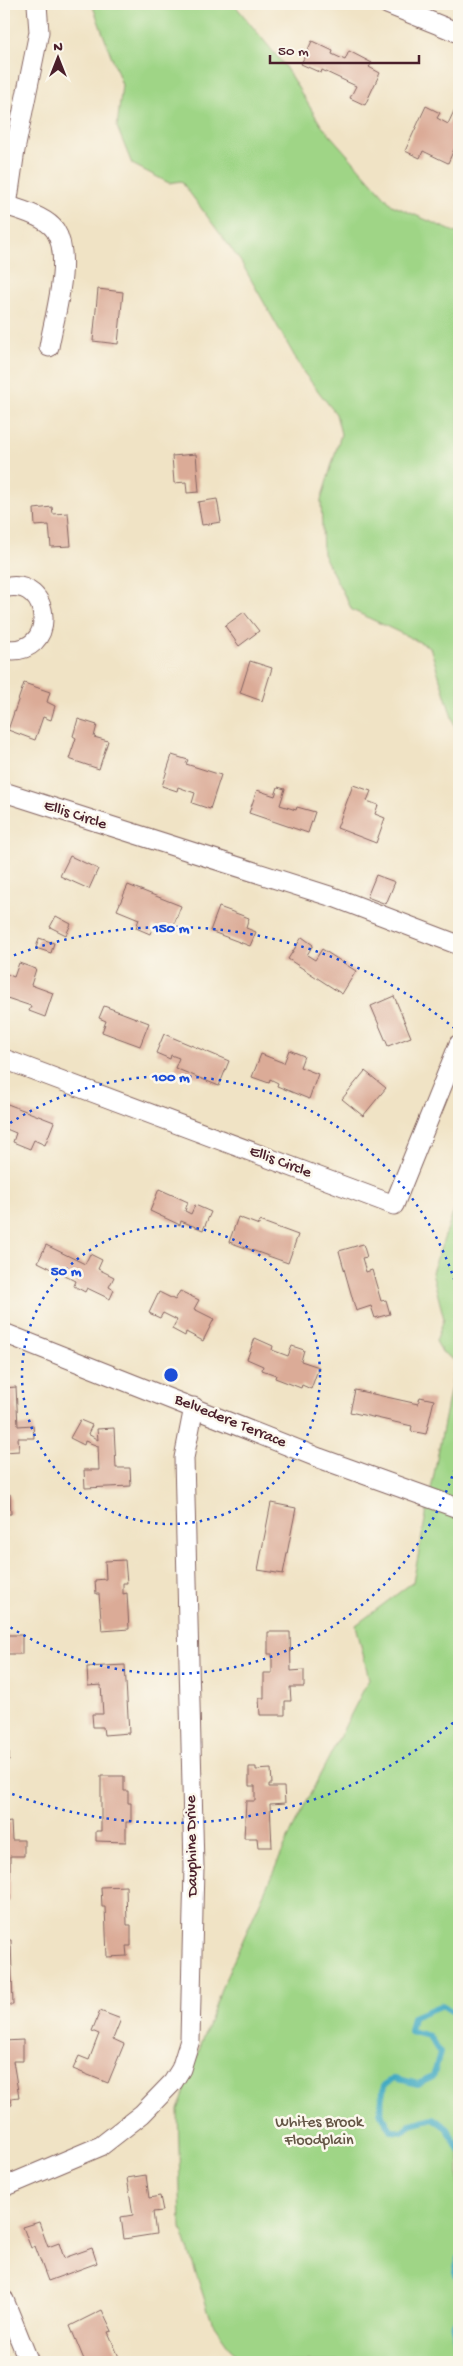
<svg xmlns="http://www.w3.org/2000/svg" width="463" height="2366" font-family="'Gochi Hand',sans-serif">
<rect width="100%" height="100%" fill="#fbf7ec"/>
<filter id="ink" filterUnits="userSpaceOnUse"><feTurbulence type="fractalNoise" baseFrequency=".02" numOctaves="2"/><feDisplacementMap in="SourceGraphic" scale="10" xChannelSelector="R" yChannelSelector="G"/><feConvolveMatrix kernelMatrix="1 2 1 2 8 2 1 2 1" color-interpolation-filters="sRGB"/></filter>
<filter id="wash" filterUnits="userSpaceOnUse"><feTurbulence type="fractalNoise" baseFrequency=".0096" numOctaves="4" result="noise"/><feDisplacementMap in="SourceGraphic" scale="20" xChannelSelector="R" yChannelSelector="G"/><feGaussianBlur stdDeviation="1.12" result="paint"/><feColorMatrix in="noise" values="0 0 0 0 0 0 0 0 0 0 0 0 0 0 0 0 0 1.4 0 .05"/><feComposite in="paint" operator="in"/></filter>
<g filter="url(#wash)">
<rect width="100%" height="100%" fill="#f0e3c5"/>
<g fill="#9fd586" stroke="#747a58">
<polygon points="92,4 234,4 284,65 321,125 392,205 459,234 459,740 430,647 352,610 323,554 321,500 341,434 336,414 304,373 241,262 181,181 169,183 132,164 117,127 122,85"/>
<polygon points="459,1197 459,2362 240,2362 212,2322 181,2228 178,2110 221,1989 293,1828 369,1679 356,1625 413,1582 455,1366 454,1360 442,1352 436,1341 444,1319 432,1272"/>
</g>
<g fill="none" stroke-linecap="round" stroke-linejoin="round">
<g stroke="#43aac3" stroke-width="6">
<polyline points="459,2016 442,2005 413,2017 410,2031 429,2036 440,2053 433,2077 418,2084 395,2078 384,2085 380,2112 392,2131 402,2132 411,2124 433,2118 448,2129 459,2150"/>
<polyline points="459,2258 455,2272 459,2285"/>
<polyline points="455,2362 457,2353 453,2325 459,2315"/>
</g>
</g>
<g id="blocks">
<g fill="#dbab97">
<polygon points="312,41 333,51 332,54 345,60 349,51 372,63 369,67 380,73 365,105 350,98 356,86 322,70 321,73 301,64"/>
<polygon points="459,100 459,138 448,163 423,151 420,158 405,151 426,106 440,113 437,118 448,124"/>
<polygon points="98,289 123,292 118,344 93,341"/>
<polygon points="196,454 199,492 187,493 186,482 174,483 172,456"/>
<polygon points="217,499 221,522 202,525 198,502"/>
<polygon points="52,507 53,514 68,513 71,546 51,547 49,525 35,526 34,509"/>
<polygon points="244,612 259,631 239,646 225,626"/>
<polygon points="250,661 272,668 262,701 240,693"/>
<polygon points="24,683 50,692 47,702 55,706 51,720 43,717 35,740 8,730"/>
<polygon points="78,719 97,725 94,737 108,741 99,769 69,759 76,738 73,736"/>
<polygon points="172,755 188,760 186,764 221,775 210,809 192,803 195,793 178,787 177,791 162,786"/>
<polygon points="353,785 371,791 367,801 378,805 375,814 385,818 376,843 337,828"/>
<polygon points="278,787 285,789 280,805 296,810 297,807 315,812 308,833 249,813 257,790 275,796"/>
<polygon points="70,856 98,869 89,889 60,876"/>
<polygon points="376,875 395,882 386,904 367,897"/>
<polygon points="128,885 181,906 171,932 153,926 150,934 136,928 139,919 117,910"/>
<polygon points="219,907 249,918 246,928 256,932 250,946 210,931"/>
<polygon points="56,916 71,924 66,935 50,927"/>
<polygon points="302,937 313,945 307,955 315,960 322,949 356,971 342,994 288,959"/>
<polygon points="39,938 54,943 51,953 36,948"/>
<polygon points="19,963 36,969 31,985 53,993 45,1017 29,1011 31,1006 4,997 4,973 14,977"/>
<polygon points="394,996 411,1037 388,1046 371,1006"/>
<polygon points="104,1006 149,1023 140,1046 102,1032 106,1021 99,1018"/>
<polygon points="164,1034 229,1061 219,1086 175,1068 179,1058 171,1055 170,1059 156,1053"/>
<polygon points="289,1050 304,1056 300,1067 318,1074 309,1099 277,1086 278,1083 270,1079 269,1083 252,1077 261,1054 284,1063"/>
<polygon points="365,1071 386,1088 363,1116 342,1099"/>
<polygon points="5,1103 54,1122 45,1145 34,1140 30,1149 13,1142 16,1133 4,1128"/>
<polygon points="159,1189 188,1202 185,1211 191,1214 195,1205 211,1212 203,1230 181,1221 180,1225 150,1211"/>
<polygon points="238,1217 259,1225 260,1221 298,1235 288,1263 229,1242"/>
<polygon points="363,1244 367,1257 362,1258 366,1272 372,1270 381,1301 386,1300 390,1314 375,1318 371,1306 356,1311 339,1251"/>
<polygon points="46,1245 85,1264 90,1254 102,1260 98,1269 114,1277 109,1287 114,1290 110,1299 87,1288 85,1292 74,1286 76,1281 38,1262"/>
<polygon points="180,1291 199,1300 194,1309 214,1319 203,1341 186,1332 185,1336 172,1329 177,1320 163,1313 160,1318 149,1313 159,1292 175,1300"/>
<polygon points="255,1338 273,1346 272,1350 288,1356 292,1346 304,1350 301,1361 319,1367 311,1389 302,1385 301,1388 275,1378 276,1375 262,1370 263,1366 247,1359"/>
<polygon points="16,1387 18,1426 33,1425 34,1438 18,1438 19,1451 4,1452 4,1388"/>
<polygon points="355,1390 418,1404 420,1397 434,1400 426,1434 411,1431 412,1426 350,1412"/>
<polygon points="80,1420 92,1425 88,1434 98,1440 97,1429 114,1428 116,1468 130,1468 131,1486 85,1488 84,1470 99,1470 98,1446 85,1441 84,1445 70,1438"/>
<polygon points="10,1494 11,1514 4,1514 4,1495"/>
<polygon points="271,1503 296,1508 283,1574 258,1570"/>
<polygon points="125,1560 127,1583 123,1583 123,1594 127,1593 129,1629 102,1631 99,1594 96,1594 95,1580 106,1579 105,1561"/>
<rect x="4" y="1613" width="2" height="14"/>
<polygon points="268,1632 290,1632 291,1671 304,1670 304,1687 290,1687 291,1701 285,1701 285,1715 260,1715 259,1698 264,1698 264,1673 272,1673 272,1654 268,1654"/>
<rect x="4" y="1635" width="18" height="19"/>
<polygon points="125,1665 129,1733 104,1735 103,1727 93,1727 92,1714 103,1714 101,1685 88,1686 87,1667"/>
<polygon points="4,1727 6,1752 9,1752 9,1760 6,1760 7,1789 4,1789"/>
<polygon points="249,1767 256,1767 256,1770 271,1769 272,1784 269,1784 269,1787 284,1787 285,1803 270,1804 272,1847 258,1847 257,1838 244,1838 246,1801 255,1801 255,1786 249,1786"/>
<polygon points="101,1776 124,1776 124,1791 128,1791 128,1803 131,1803 131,1822 126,1822 126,1842 96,1841 96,1831 101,1831"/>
<polygon points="11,1822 12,1840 24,1840 24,1856 10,1856 10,1901 4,1901 4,1823"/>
<polygon points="126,1886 127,1925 131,1925 131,1946 126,1946 127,1956 107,1957 105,1907 102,1907 101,1887"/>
<polygon points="4,1940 11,1940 13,2005 4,2005"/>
<polygon points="100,2011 121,2019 113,2039 124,2044 108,2083 73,2069 79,2056 89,2060 99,2034 92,2031"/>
<polygon points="23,2040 23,2061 13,2061 19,2097 11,2098 12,2105 4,2107 4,2068 6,2067 4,2041"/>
<polygon points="146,2175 149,2198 160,2196 163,2211 153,2212 156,2234 124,2239 121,2217 133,2215 127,2178"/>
<polygon points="39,2222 48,2247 59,2243 64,2258 92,2248 97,2263 48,2281 35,2246 31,2248 23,2227"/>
<polygon points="102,2310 112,2331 108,2332 119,2357 115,2359 116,2362 85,2362 70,2326"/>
</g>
</g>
</g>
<g filter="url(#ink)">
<use href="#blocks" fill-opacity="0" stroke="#846461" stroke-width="1"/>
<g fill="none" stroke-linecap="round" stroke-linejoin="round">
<defs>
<g id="street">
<polyline points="387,4 459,33"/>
<path d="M4 205C19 209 46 217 55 230 73 257 54 317 49 347"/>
<polyline points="7,206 15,150 39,32 37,4"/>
<path d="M4 588C53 575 59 659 4 649"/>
<polyline points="4,792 336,898 459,945"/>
<polyline points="4,1059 394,1205 459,1044"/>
<polyline points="4,1333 319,1458 458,1508"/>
<polyline points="4,2187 101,2146 142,2114 173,2082 181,2069 190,2040 194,1867 184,1458 194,1407"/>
<polyline points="4,2300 29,2362"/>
</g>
</defs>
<use href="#street" stroke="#846461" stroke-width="21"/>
<use href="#street" stroke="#fff" stroke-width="19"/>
</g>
</g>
<g fill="none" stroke="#1d4ed8" stroke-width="2.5" stroke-dasharray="2.5 5">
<circle cx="171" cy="1375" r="149"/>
<path d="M459 1455A299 299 0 0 1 4 1623M4 1127A299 299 0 0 1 459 1295"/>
<path d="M459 1718A448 448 0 0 1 7 1792M7 958A448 448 0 0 1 459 1032"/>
</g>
<g text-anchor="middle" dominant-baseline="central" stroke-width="5" stroke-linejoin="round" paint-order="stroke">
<g font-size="16" fill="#4a1f2b" stroke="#fbf7ec">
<text transform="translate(75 816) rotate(18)">Ellis Circle</text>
<text transform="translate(280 1163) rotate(21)">Ellis Circle</text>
<text transform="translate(230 1422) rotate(22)">Belvedere Terrace</text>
<text transform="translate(193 1846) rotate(-91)">Dauphine Drive</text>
</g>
<g font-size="16" fill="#645646" stroke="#fbf7ec">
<text x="319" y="2123">Whites Brook<tspan x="319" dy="18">Floodplain</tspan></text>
</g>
</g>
<circle cx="171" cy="1375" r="8" fill="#1d4ed8" stroke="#fbf7ec" stroke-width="2.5"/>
<g font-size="15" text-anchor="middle" font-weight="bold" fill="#1d4ed8" stroke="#fbf7ec" stroke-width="5" stroke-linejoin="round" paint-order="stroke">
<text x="171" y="932">150 m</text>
<text x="171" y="1081">100 m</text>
<text x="66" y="1275">50 m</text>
</g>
<rect width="463" height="2366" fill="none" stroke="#fbf7ec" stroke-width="20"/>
<g transform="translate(58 58)" stroke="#fbf7ec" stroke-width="4" paint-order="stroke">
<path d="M0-4L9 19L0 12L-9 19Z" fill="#4a1f2b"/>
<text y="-8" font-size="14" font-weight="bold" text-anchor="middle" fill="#4a1f2b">N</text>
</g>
<path d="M270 55v8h149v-8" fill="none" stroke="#4a1f2b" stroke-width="2.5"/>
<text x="278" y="55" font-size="15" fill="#4a1f2b" stroke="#fbf7ec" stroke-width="4" paint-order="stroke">50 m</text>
</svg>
